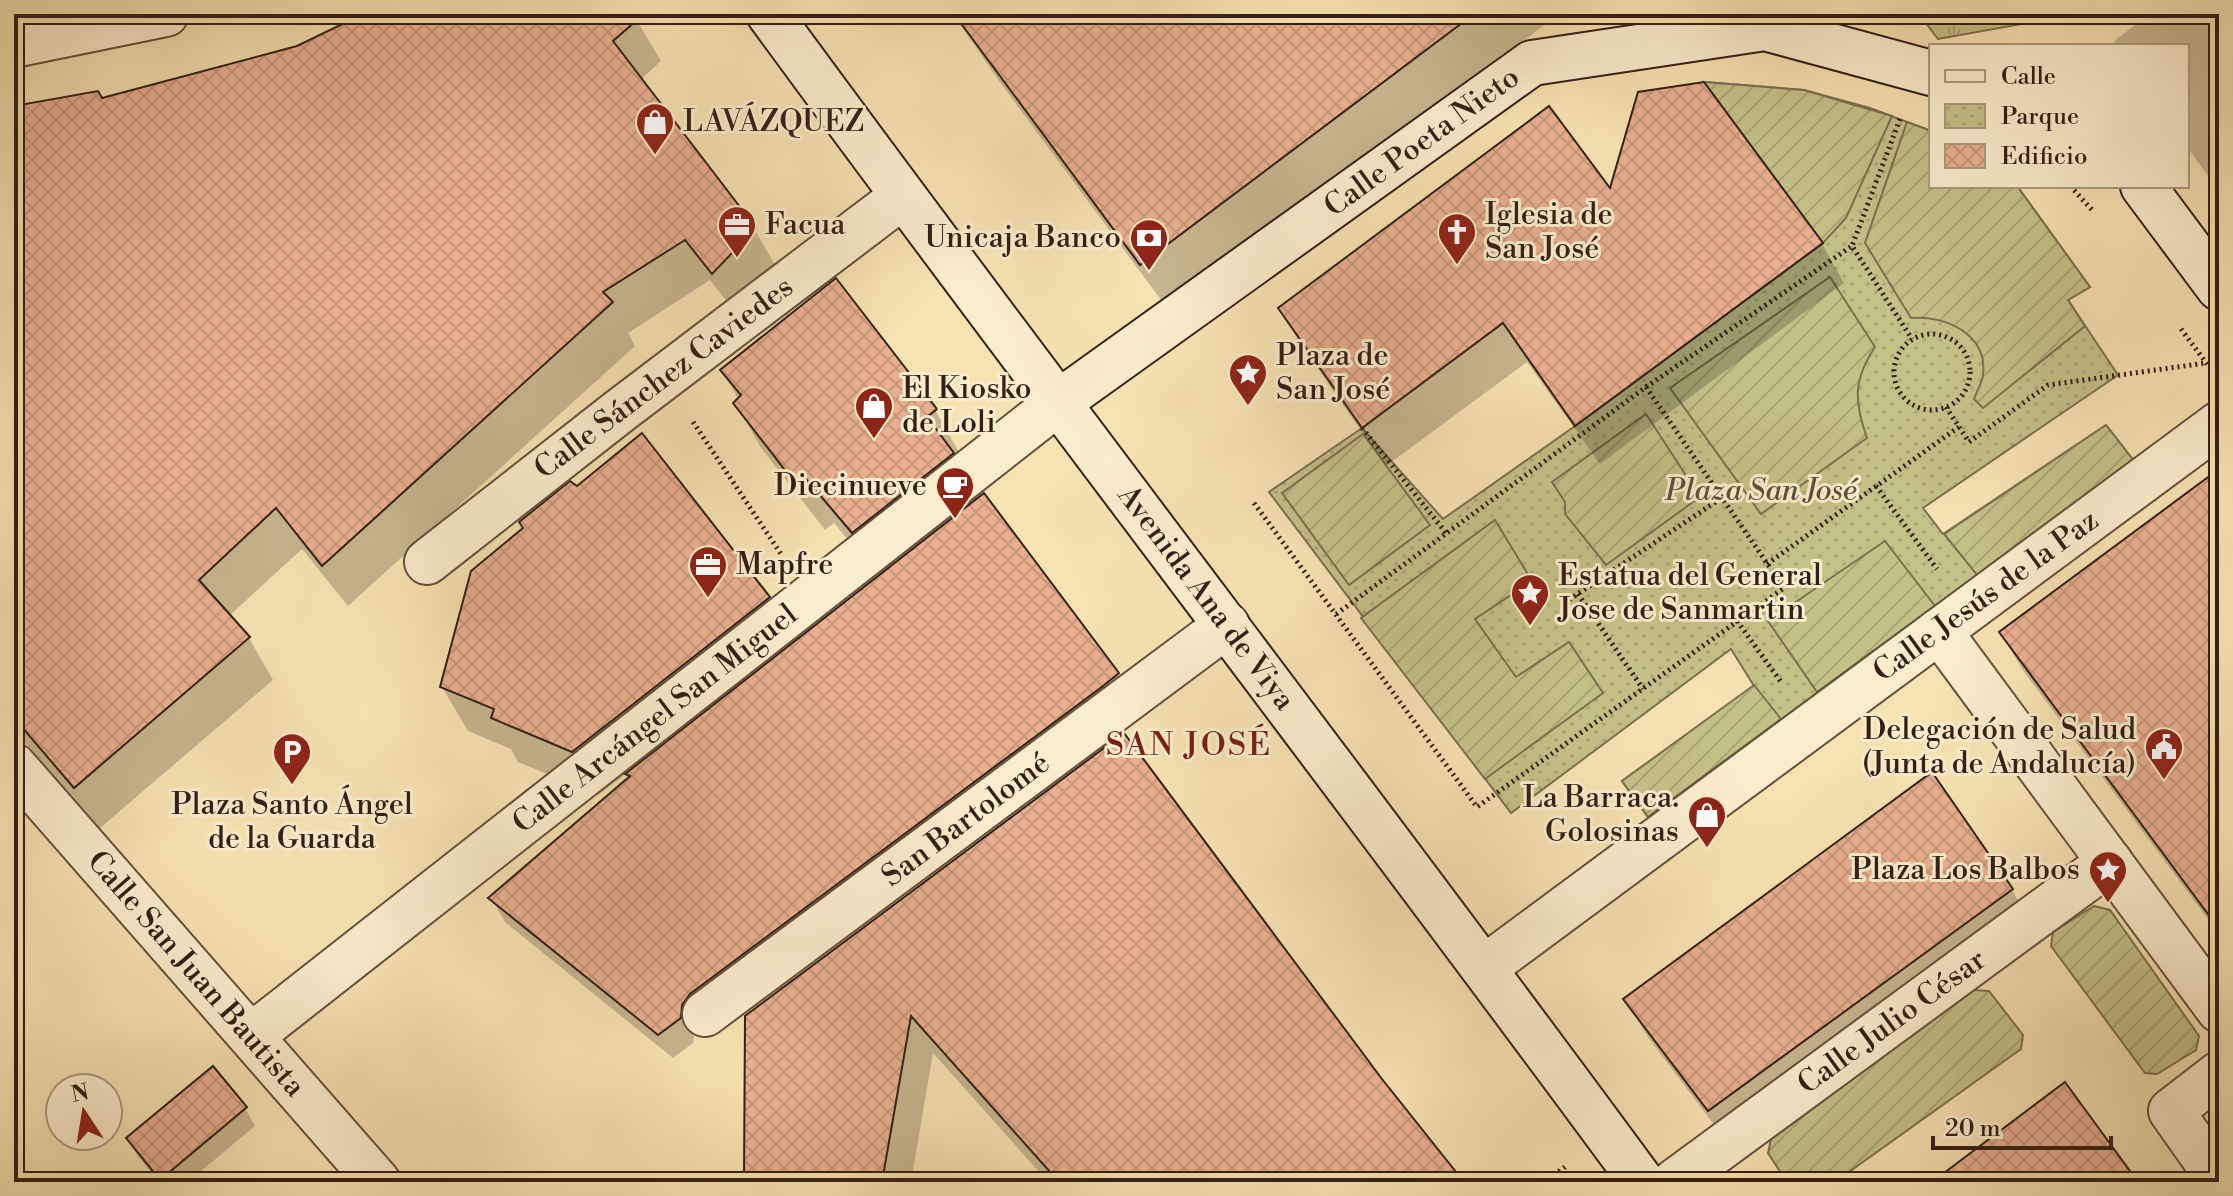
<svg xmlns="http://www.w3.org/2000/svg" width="2233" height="1196" font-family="'Libre Bodoni',serif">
<defs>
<pattern id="grass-tufts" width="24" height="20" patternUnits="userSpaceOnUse" patternTransform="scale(2)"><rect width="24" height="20" fill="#c4c187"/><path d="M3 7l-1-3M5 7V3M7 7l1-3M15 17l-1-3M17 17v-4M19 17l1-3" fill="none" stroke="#a9a574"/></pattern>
<pattern id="park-dots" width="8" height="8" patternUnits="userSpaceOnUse" patternTransform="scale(2)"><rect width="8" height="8" fill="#c4c187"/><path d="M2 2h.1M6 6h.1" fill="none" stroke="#a9a574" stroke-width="1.8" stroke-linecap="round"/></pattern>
<pattern id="garden-furrows" width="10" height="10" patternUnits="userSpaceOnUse" patternTransform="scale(2)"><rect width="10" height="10" fill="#c4c187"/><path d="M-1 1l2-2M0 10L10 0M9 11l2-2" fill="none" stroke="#a9a574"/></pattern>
<pattern id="building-cross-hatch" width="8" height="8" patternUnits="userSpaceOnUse" patternTransform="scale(2)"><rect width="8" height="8" fill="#e9af90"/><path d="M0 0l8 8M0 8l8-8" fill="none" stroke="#c8967b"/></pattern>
</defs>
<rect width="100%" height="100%" fill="#f7e3b2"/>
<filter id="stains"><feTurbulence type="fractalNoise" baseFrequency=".0025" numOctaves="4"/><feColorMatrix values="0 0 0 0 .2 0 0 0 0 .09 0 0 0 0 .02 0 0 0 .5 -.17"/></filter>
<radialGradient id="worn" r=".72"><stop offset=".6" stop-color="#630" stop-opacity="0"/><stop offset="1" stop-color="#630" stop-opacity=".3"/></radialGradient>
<polygon fill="url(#grass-tufts)" stroke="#7b704e" stroke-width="2" points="1919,14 2077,14 1938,39"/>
<polygon fill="url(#park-dots)" stroke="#7b704e" stroke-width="2" points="1704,82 1804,90 1870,108 1931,131 1931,186 2017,186 2090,287 2068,300 2118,375 1923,508 1943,534 2106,425 2134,461 1648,817 1622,781 1754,686 1731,649 1511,813 1269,492 1362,428 1443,519 1575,426 1823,243"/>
<g fill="url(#garden-furrows)" stroke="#7b704e" stroke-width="2">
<polygon points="1704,82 1804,90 1892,116 1846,218 1823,243"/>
<path d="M1907 122 1931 131V186H2017L2090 287 2068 300 2085 326 1983 408 1974 399C1977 391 1982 383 1983 375 1988 334 1945 315 1911 318L1865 243Z"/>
<path d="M1830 277 1875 347C1853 380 1854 402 1867 438L1761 514 1670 388Z"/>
<polygon points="1646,414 1700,497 1606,565 1565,514 1565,502 1552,482"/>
<polygon points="2106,425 2134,461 1977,575 1944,534"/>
<polygon points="1363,434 1430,525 1349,585 1282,493"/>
<polygon points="1495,520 1532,581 1475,619 1516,677 1569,642 1603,693 1485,779 1361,618"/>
<polygon points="1885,541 1935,606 1817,692 1768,621"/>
<polygon points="1754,685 1781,719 1648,817 1622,781"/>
<polygon points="2094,906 2110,910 2199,1036 2196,1050 2157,1074 2145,1073 2051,946 2053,932"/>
<polygon points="1972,990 1989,991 2023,1035 2021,1049 1835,1182 1787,1182 1768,1153 1771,1139"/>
</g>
<g fill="#0003">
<polygon points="368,14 633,14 661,61 640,80 755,230 779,272 737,315 710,280 628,333 635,346 348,606 302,549 229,616 249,638 273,680 100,828 14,730 14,109 102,100 298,47"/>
<polygon points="953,14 1559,14 1167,308 999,81"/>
<polygon points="2150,14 2219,14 2219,191 2187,147 2187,46 2117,46 2114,41"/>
<polygon points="1611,192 1822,244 1844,283 1600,464 1527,362 1386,466 1303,348 1280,309"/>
<polygon points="722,371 935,410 960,454 955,459 978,500 1117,674 1131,698 695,1030 693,1043 673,1058 505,922 491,898 630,779 627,773 598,795 518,762 511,749 468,731 442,687 768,598 795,644 879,577 834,523 825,530 761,448 736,403 739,400"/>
<polygon points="2219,472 2219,934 2022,669 2001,633"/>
<polygon points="1124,736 1380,1080 1460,1182 1048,1182 933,1053 911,1182 746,1182"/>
<polygon points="2012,890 2033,926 1730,1146 1647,1036 1626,999"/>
<polygon points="245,1108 255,1126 188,1182 159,1182 138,1156 128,1139"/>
</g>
<g fill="url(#building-cross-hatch)" stroke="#321f15" stroke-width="2">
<polygon points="363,14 644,14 613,41 756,228 712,274 685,240 603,292 613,302 322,566 276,508 199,580 250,637 74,788 14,718 14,106 98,91 102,98 297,46"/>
<polygon points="954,14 1474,14 1140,265"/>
<polygon points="1704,82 1823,243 1575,426 1503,323 1362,428 1278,308 1549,106 1610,188 1638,92"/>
<polygon points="836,278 937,409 927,417 954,453 852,533 807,480 798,487 733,403 741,395 720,370"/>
<polygon points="642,433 770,597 572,752 491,718 494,709 440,687 471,571 523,528 519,522 570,481 577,486"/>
<polygon points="2219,469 2219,929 1999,632"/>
<polygon points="984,493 1119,673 1103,686 690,994 682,1005 681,1018 658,1035 488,898 630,776 625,774"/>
<polygon points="1124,733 1382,1079 1464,1182 1059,1182 911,1016 882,1182 744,1182 745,1016"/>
<polygon points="1932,772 2013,889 1708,1111 1623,999"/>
<polygon points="213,1066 247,1107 160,1180 126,1138"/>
<polygon points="2065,1082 2138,1182 1932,1182"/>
</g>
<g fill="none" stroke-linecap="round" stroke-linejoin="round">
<defs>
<g id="street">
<polyline points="14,45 166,14"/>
<polyline points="427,562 621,410 903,196"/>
<polyline points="1939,631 2219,1010"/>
<polyline points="14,766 378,1182"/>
<polyline points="1484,968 2219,424"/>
<polyline points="705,1014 1227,625"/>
<polyline points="251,1036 1059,402"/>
<polyline points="2219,1074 2171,1111 2219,1179"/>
<polyline points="1674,1182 2110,862"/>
</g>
<g id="secondary">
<path d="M769 14C1056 406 1354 790 1642 1182"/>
<polyline points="2143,186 2219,288"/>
<polyline points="1059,402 1532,63 1765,28 1931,73"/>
</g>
</defs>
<use href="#street" stroke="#63503c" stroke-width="48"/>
<use href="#secondary" stroke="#321f15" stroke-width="48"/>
<g stroke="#321f15" stroke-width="5" stroke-dasharray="2 4" stroke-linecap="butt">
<polyline points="1900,119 1852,246 1912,339"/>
<polyline points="2070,186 2094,212"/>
<polyline points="2181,329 2213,372"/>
<circle cx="1932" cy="372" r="38"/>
<polyline points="1646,387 1852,246"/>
<polyline points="1946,407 1969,442 2048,385 2206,363"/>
<polyline points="693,422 781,554"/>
<polyline points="1362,428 1447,534"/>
<polyline points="1876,486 1937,569"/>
<polyline points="1254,503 1477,807 1784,588 1646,387 1335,615"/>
<polyline points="1767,564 1959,427"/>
<polyline points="1578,594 1643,689"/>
<polyline points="1564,603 1720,499"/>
<polyline points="1737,621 1781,682"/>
<polyline points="1544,1182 1565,1167"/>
</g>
<use href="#street" stroke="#faedcd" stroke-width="44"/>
<use href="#secondary" stroke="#faedcd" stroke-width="44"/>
</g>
<defs>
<symbol id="shop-pin" viewBox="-11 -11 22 30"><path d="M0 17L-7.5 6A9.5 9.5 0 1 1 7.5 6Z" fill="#8f2418" stroke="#faedcd"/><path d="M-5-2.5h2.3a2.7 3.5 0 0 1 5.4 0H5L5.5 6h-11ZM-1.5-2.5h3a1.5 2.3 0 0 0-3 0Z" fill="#fff"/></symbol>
<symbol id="office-pin" viewBox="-11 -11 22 30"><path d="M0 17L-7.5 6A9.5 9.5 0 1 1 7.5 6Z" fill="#8f2418" stroke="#faedcd"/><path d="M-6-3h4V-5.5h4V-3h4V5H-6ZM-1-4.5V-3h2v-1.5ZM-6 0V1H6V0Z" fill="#fff"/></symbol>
<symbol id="church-pin" viewBox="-11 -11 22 30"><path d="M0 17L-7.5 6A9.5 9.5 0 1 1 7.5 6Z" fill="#8f2418" stroke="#faedcd"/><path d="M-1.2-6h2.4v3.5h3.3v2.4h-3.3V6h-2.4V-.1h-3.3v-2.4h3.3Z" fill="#fff"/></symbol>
<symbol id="bank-pin" viewBox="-11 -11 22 30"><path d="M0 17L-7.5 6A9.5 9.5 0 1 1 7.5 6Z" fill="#8f2418" stroke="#faedcd"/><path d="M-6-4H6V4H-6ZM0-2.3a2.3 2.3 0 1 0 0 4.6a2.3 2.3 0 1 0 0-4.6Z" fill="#fff"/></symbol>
<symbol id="sight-pin" viewBox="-11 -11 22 30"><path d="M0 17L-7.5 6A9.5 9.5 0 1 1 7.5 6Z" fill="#8f2418" stroke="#faedcd"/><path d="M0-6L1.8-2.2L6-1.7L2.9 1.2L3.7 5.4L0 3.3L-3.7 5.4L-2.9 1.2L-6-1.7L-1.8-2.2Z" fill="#fff"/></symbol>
<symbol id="cafe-pin" viewBox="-11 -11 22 30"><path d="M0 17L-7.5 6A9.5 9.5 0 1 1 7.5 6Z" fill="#8f2418" stroke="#faedcd"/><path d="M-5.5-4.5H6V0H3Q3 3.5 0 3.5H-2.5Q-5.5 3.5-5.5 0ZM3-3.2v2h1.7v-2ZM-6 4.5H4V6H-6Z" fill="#fff"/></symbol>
<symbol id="civic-pin" viewBox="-11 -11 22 30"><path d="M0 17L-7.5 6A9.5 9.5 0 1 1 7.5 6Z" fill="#8f2418" stroke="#faedcd"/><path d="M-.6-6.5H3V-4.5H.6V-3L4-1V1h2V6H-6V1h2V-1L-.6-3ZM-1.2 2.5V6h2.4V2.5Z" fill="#fff"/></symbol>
<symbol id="parking-pin" viewBox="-11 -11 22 30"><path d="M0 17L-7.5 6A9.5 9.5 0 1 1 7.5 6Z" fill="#8f2418" stroke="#faedcd"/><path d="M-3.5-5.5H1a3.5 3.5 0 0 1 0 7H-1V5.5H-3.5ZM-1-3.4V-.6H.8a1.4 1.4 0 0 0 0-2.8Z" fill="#fff"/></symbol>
</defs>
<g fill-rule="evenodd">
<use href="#shop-pin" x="633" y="100" width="44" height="60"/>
<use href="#office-pin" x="715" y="203" width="44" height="60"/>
<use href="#church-pin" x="1435" y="210" width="44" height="60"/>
<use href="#bank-pin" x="1127" y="216" width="44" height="60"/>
<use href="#sight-pin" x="1226" y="351" width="44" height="60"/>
<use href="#shop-pin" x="852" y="384" width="44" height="60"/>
<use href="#cafe-pin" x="933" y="464" width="44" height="60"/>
<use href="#office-pin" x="686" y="543" width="44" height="60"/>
<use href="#sight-pin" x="1508" y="571" width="44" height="60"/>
<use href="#civic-pin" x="2142" y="725" width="44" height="60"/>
<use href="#parking-pin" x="270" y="730" width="44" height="60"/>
<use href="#shop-pin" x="1685" y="793" width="44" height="60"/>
<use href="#sight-pin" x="2086" y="848" width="44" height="60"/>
</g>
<g text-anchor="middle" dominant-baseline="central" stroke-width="6" stroke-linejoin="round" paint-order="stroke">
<g font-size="30" fill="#321f15" stroke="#faedcd" text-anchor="start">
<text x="683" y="122">LAVÁZQUEZ</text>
<text x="1485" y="215">Iglesia de<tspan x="1485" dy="34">San José</tspan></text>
<text x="765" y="225">Facua</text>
<text x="1121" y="238" text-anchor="end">Unicaja Banco</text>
<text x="1276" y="356">Plaza de<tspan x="1276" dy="34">San José</tspan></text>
<text x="902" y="389">El Kiosko<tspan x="902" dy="34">de Loli</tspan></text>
<text x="927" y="486" text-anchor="end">Diecinueve</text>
<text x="736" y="565">Mapfre</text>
<text x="1558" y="576">Estatua del General<tspan x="1558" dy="34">Jose de Sanmartin</tspan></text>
<text x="2136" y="730" text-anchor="end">Delegación de Salud<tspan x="2136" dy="34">(Junta de Andalucía)</tspan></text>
<text x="1679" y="798" text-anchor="end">La Barraca.<tspan x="1679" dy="34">Golosinas</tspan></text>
<text x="292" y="805" text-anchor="middle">Plaza Santo Ángel<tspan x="292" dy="34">de la Guarda</tspan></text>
<text x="2080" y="870" text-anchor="end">Plaza Los Balbos</text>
</g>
<g font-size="30" fill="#321f15" stroke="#faedcd">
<text transform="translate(1422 142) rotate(-36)">Calle Poeta Nieto</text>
<text transform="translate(664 378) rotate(-37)">Calle Sánchez Caviedes</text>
<text transform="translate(1986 596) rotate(-36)">Calle Jesús de la Paz</text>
<text transform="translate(1206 598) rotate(53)">Avenida Ana de Viya</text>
<text transform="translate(655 719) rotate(-38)">Calle Arcángel San Miguel</text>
<text transform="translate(966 820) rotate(-37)">San Bartolomé</text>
<text transform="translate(196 974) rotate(49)">Calle San Juan Bautista</text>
<text transform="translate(1892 1022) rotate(-36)">Calle Julio César</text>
</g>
<g font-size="30" font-style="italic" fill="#5e5037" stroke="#faedcd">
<text x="1761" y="491">Plaza San José</text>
</g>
<g font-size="32" letter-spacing="2" fill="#7a1f14" stroke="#faedcd">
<text x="1189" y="745">SAN JOSÉ</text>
</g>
</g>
<rect width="2233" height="1196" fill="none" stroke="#f7e3b2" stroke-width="48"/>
<rect x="16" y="16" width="2201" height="1164" fill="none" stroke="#321f15" stroke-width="4"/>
<rect x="24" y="24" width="2185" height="1148" fill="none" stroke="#321f15" stroke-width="2"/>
<rect x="1929" y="44" width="260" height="144" fill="#faedcd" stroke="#aa9b83" stroke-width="2"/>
<rect x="1945" y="70" width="40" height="12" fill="#faedcd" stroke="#aa9b83" stroke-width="2"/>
<text x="2001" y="84" font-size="24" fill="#321f15">Calle</text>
<rect x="1945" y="104" width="40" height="24" fill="url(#park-dots)" stroke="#aa9b83" stroke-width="2"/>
<text x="2001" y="124" font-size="24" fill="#321f15">Parque</text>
<rect x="1945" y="144" width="40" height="24" fill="url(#building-cross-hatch)" stroke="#aa9b83" stroke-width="2"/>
<text x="2001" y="164" font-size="24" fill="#321f15">Edificio</text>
<g transform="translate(84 1112) rotate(348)"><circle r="38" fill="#faedcd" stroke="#aa9b83" stroke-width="2"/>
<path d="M0-6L14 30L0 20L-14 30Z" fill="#8f2418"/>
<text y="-12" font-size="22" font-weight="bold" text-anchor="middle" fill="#321f15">N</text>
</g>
<path d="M1933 1136v12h178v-12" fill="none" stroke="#321f15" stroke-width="4"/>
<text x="1945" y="1136" font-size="24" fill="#321f15" stroke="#faedcd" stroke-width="6" paint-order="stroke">20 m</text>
<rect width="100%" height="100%" filter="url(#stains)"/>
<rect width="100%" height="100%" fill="url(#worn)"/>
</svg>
